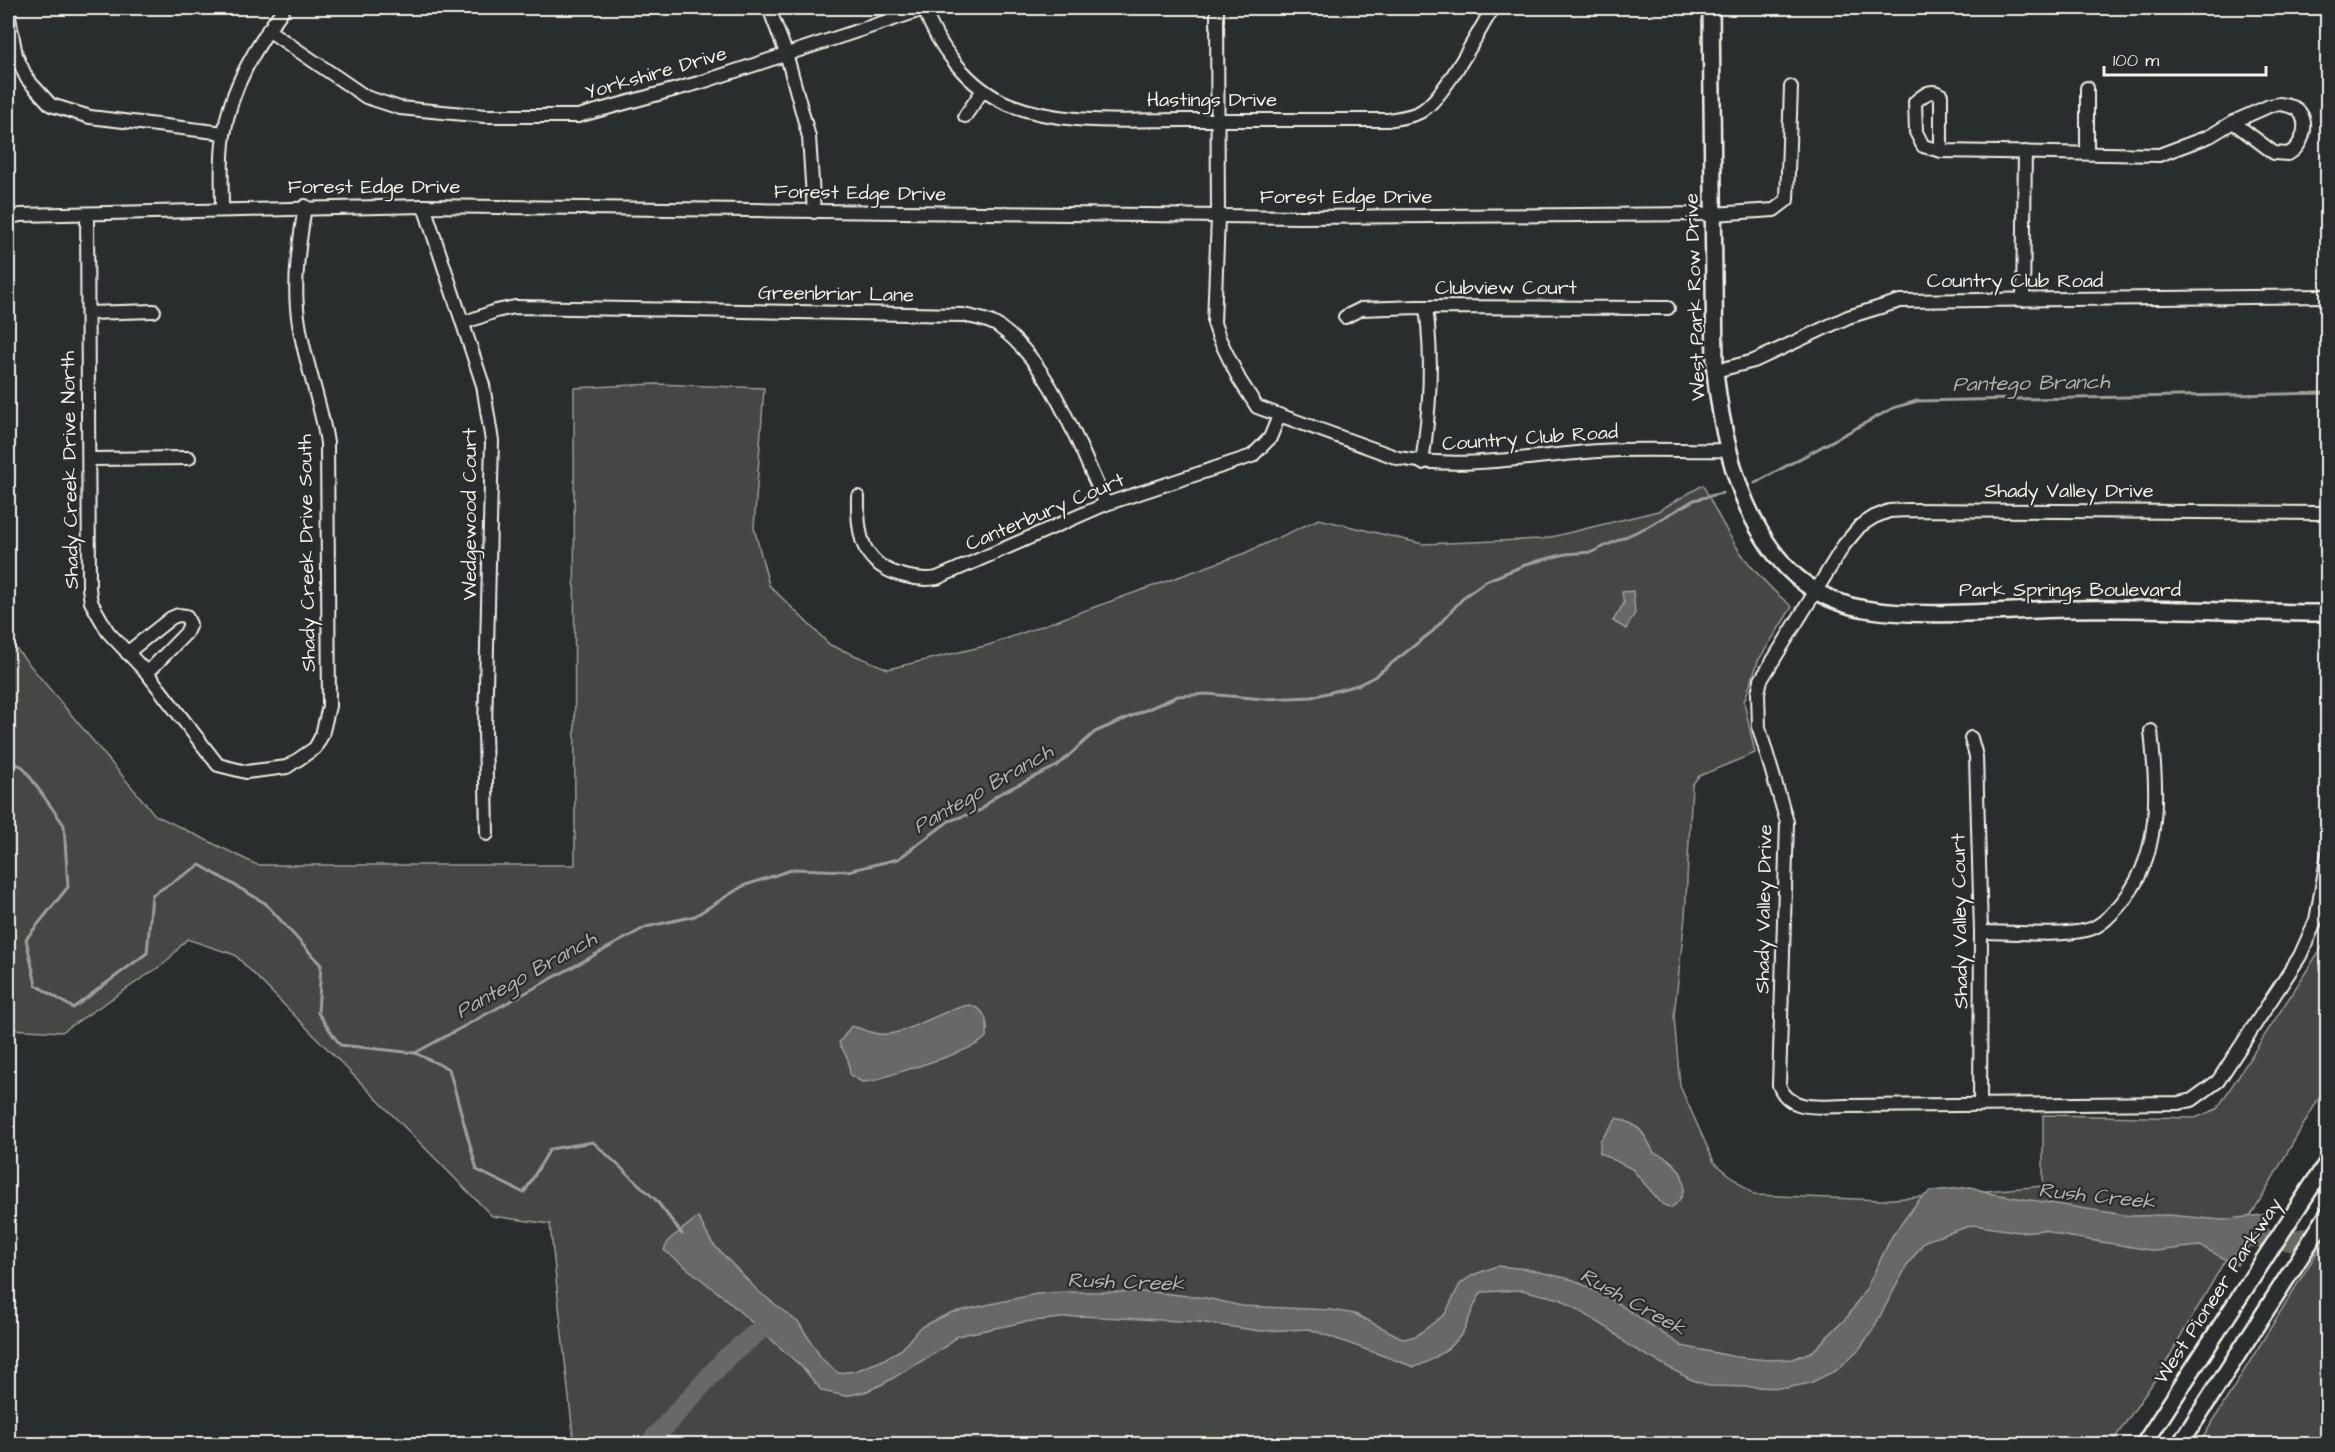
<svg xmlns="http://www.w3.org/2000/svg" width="2335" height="1452" font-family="'Architects Daughter',sans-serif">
<rect width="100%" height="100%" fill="#2a2d2e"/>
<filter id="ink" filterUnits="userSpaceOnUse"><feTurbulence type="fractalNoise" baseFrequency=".0167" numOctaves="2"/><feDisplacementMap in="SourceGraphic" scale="12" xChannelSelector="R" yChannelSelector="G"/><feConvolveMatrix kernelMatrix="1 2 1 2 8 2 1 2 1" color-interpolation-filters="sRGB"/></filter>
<g filter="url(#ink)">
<g fill="#444645" stroke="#9c9c96" stroke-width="1.5">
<path d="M655 384 764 388 754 528 769 585 830 645 888 669 989 645 1245 553 1319 519 1423 544 1543 539 1658 511 1703 485C1729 539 1745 567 1792 607L1758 661 1744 702 1755 753 1699 776 1692 785 1685 917 1674 1016 1680 1086 1714 1162 1754 1195 1882 1200 2043 1186V1115L2195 1118 2217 1109 2324 944 2328 946 2327 1084 2161 1371 2111 1444H574L550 1224 492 1216 235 955 187 939 165 963 62 1032 8 1029V639L155 815 257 865H575L574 388Z"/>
<polygon points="2327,1236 2327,1444 2199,1444"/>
</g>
<g fill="#676866" stroke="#9f9f9a" stroke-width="1.5">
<polygon points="1633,591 1635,613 1626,629 1613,621 1624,603 1622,592"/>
<path d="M970 1005C978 1007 984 1012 986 1020 987 1025 989 1034 985 1038 971 1053 896 1072 873 1081L862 1082 850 1075 848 1059 839 1043 851 1026C861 1028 870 1033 879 1034 903 1038 943 1008 970 1005Z"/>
<path d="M1617 1118C1640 1125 1643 1131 1654 1153 1680 1159 1697 1190 1671 1208L1662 1204 1632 1169 1600 1153V1141Z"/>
<path d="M1971 1187 1993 1194 2131 1216 2169 1215 2222 1220 2269 1214 2237 1265 2200 1246 2156 1251 2059 1235 2045 1230 2019 1232 1973 1225 1925 1241 1908 1264 1872 1331 1860 1348 1837 1370 1810 1383 1787 1388 1709 1386 1690 1379 1629 1346 1611 1330 1560 1299 1522 1290 1482 1292C1472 1305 1470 1321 1461 1335 1451 1348 1430 1363 1414 1367L1309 1329 1260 1331 1199 1322 1081 1316 1024 1322 957 1336 947 1346 883 1384 865 1392 845 1396 822 1391 803 1368 783 1350 721 1295 664 1250 669 1240 698 1217 712 1243 758 1291 799 1323 822 1359 838 1373 855 1371 881 1361 902 1349 919 1328 950 1313 1036 1294 1065 1292H1152L1206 1298 1242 1306 1331 1310 1355 1314 1404 1339 1416 1336 1445 1314 1460 1284 1473 1275 1497 1266 1527 1269 1574 1280 1616 1302 1682 1346 1736 1357 1768 1360 1793 1359 1813 1351 1848 1316 1866 1289 1892 1236 1919 1200 1931 1191Z"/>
</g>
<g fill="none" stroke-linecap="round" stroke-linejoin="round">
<g stroke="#9f9f9a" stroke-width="3">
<polyline points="1755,483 1893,408 1917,401 2328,393"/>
<polyline points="8,760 23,767 64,825 68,887 26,939 36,985 73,1008 147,953 152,895 200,865 265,903 321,965 318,1013 340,1045 415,1053 449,1069 477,1170 524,1193 550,1149 593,1142 656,1200 682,1234"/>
<polyline points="415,1053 646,927 695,916 743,886 794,869 848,871 898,859 949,821 981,810 997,795 1057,766 1095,732 1178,696 1207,694 1264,699 1312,697 1358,685 1374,677 1433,631 1465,596 1486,581 1530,563 1566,554 1592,552 1647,527 1694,500 1722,493"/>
</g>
<g stroke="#676866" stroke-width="20">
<polyline points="2230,1235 2293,1241 2328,1232"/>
<polyline points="649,1444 726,1358 771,1321 781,1329"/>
</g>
<defs>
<g id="minor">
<polyline points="769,8 786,53 809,137 814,212"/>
<path d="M924 8C937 46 969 88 1008 104 1063 126 1125 120 1183 120 1251 120 1320 120 1388 120 1399 118 1410 117 1420 112 1445 98 1477 33 1493 8"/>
<path d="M1217 8 1218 217 1214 323 1219 338 1239 379 1257 407 1398 458C1466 470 1531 456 1599 451 1641 448 1685 451 1727 450"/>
<polyline points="8,12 16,55 27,79 51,105 90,117 224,133"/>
<polyline points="268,30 366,97 400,108 485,116 578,116 702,82 924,9"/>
<path d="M2280 104C2285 105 2291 106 2295 108 2312 119 2303 147 2288 154L2274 153 2233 122 2269 106Z"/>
<polyline points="965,116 983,90"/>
<path d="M1941 151V95C1930 88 1924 95 1915 102L1916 132 1923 146 1941 151 2159 155 2210 136 2233 122"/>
<polyline points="2087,152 2087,88"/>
<polyline points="424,206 483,385 492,441 485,729 487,834"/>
<path d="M222 209C222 184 220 160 224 135 230 88 257 45 284 8"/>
<path d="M87 214 89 588 91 602 108 632 147 673 218 765 246 772 287 767 315 748 322 735 329 706 327 443C320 397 301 353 297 308 294 273 300 240 305 206"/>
<polyline points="8,218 20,215 424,206 1300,217 1713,214 1774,210 1787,200 1791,87"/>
<polyline points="2023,300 2025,152"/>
<polyline points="88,313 154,311"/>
<polyline points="1345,317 1361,309 1417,307 1668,308"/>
<path d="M463 323 496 311 515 307 963 315C975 318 987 319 998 326 1052 364 1078 446 1106 504"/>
<polyline points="1715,371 1754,361 1848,317 1900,301 2328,296"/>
<polyline points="89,459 189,458"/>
<path d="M1422 463C1430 409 1433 360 1426 307"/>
<path d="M858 497C857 536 862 566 905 576 916 579 926 580 937 578L1106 504 1252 456 1270 438 1279 416"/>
<path d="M2328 513 1908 510 1889 511 1874 517 1860 526 1844 545 1761 680 1758 693 1759 728 1787 822 1779 1085C1789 1113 1822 1106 1847 1106L2179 1103 2192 1100 2218 1081 2300 956 2316 920 2328 854"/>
<polyline points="127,653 171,618 178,615 186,616 190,624 186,633 147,673"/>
<polyline points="1971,738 1976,756 1981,932 1980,1104"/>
<path d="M1981 932C2013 932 2056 937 2087 930 2100 927 2110 916 2119 906 2163 856 2157 792 2151 731"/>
</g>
<g id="major">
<path d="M1711 8 1715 371C1725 464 1756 591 1865 609 1925 619 2003 610 2065 609 2152 607 2240 613 2328 613"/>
<polyline points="2144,1444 2328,1161"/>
<polyline points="2180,1444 2328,1214"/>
</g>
</defs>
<use href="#minor" stroke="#f4f1e8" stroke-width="16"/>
<use href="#major" stroke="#f4f1e8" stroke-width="20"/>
<use href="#minor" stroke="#2a2d2e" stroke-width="12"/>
<use href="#major" stroke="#2a2d2e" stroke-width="15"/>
</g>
</g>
<g text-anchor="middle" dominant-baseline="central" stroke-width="4.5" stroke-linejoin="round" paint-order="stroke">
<g font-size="20" fill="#f4f1e8" stroke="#2a2d2e">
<text transform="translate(656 73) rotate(-16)">Yorkshire Drive</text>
<text x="1212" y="100">Hastings Drive</text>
<text x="374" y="187">Forest Edge Drive</text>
<text transform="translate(860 193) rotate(1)">Forest Edge Drive</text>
<text x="1346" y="197">Forest Edge Drive</text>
<text x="2015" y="281">Country Club Road</text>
<text x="1506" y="288">Clubview Court</text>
<text transform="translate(836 294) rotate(1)">Greenbriar Lane</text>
<text transform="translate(1695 297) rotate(-92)">West Park Row Drive</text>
<text transform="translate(1530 438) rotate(-4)">Country Club Road</text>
<text transform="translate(70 470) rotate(-91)">Shady Creek Drive North</text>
<text x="2069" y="491">Shady Valley Drive</text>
<text transform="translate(1045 512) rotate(-23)">Canterbury Court</text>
<text transform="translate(470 514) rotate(-90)">Wedgewood Court</text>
<text transform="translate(307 553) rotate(-91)">Shady Creek Drive South</text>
<text x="2070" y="590">Park Springs Boulevard</text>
<text transform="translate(1764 909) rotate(-89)">Shady Valley Drive</text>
<text transform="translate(1960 921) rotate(-91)">Shady Valley Court</text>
<text transform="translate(2218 1291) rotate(-57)">West Pioneer Parkway</text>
</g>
<g font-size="21" font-style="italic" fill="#b5b3ae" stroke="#2a2d2e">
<text transform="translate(2031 383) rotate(-1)">Pantego Branch</text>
<text transform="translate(983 789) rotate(-30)">Pantego Branch</text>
<text transform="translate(526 975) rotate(-29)">Pantego Branch</text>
<text transform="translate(2097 1196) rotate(6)">Rush Creek</text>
<text transform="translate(1126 1282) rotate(2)">Rush Creek</text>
<text transform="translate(1633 1302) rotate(29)">Rush Creek</text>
</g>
</g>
<rect width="2335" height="1452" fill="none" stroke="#2a2d2e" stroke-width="30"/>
<rect x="15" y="15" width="2305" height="1422" fill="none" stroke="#f4f1e8" stroke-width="2" filter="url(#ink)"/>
<path d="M2104 66v9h162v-9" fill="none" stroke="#f4f1e8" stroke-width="3"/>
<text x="2113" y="66" font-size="18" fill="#f4f1e8" stroke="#2a2d2e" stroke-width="4.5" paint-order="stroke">100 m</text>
</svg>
